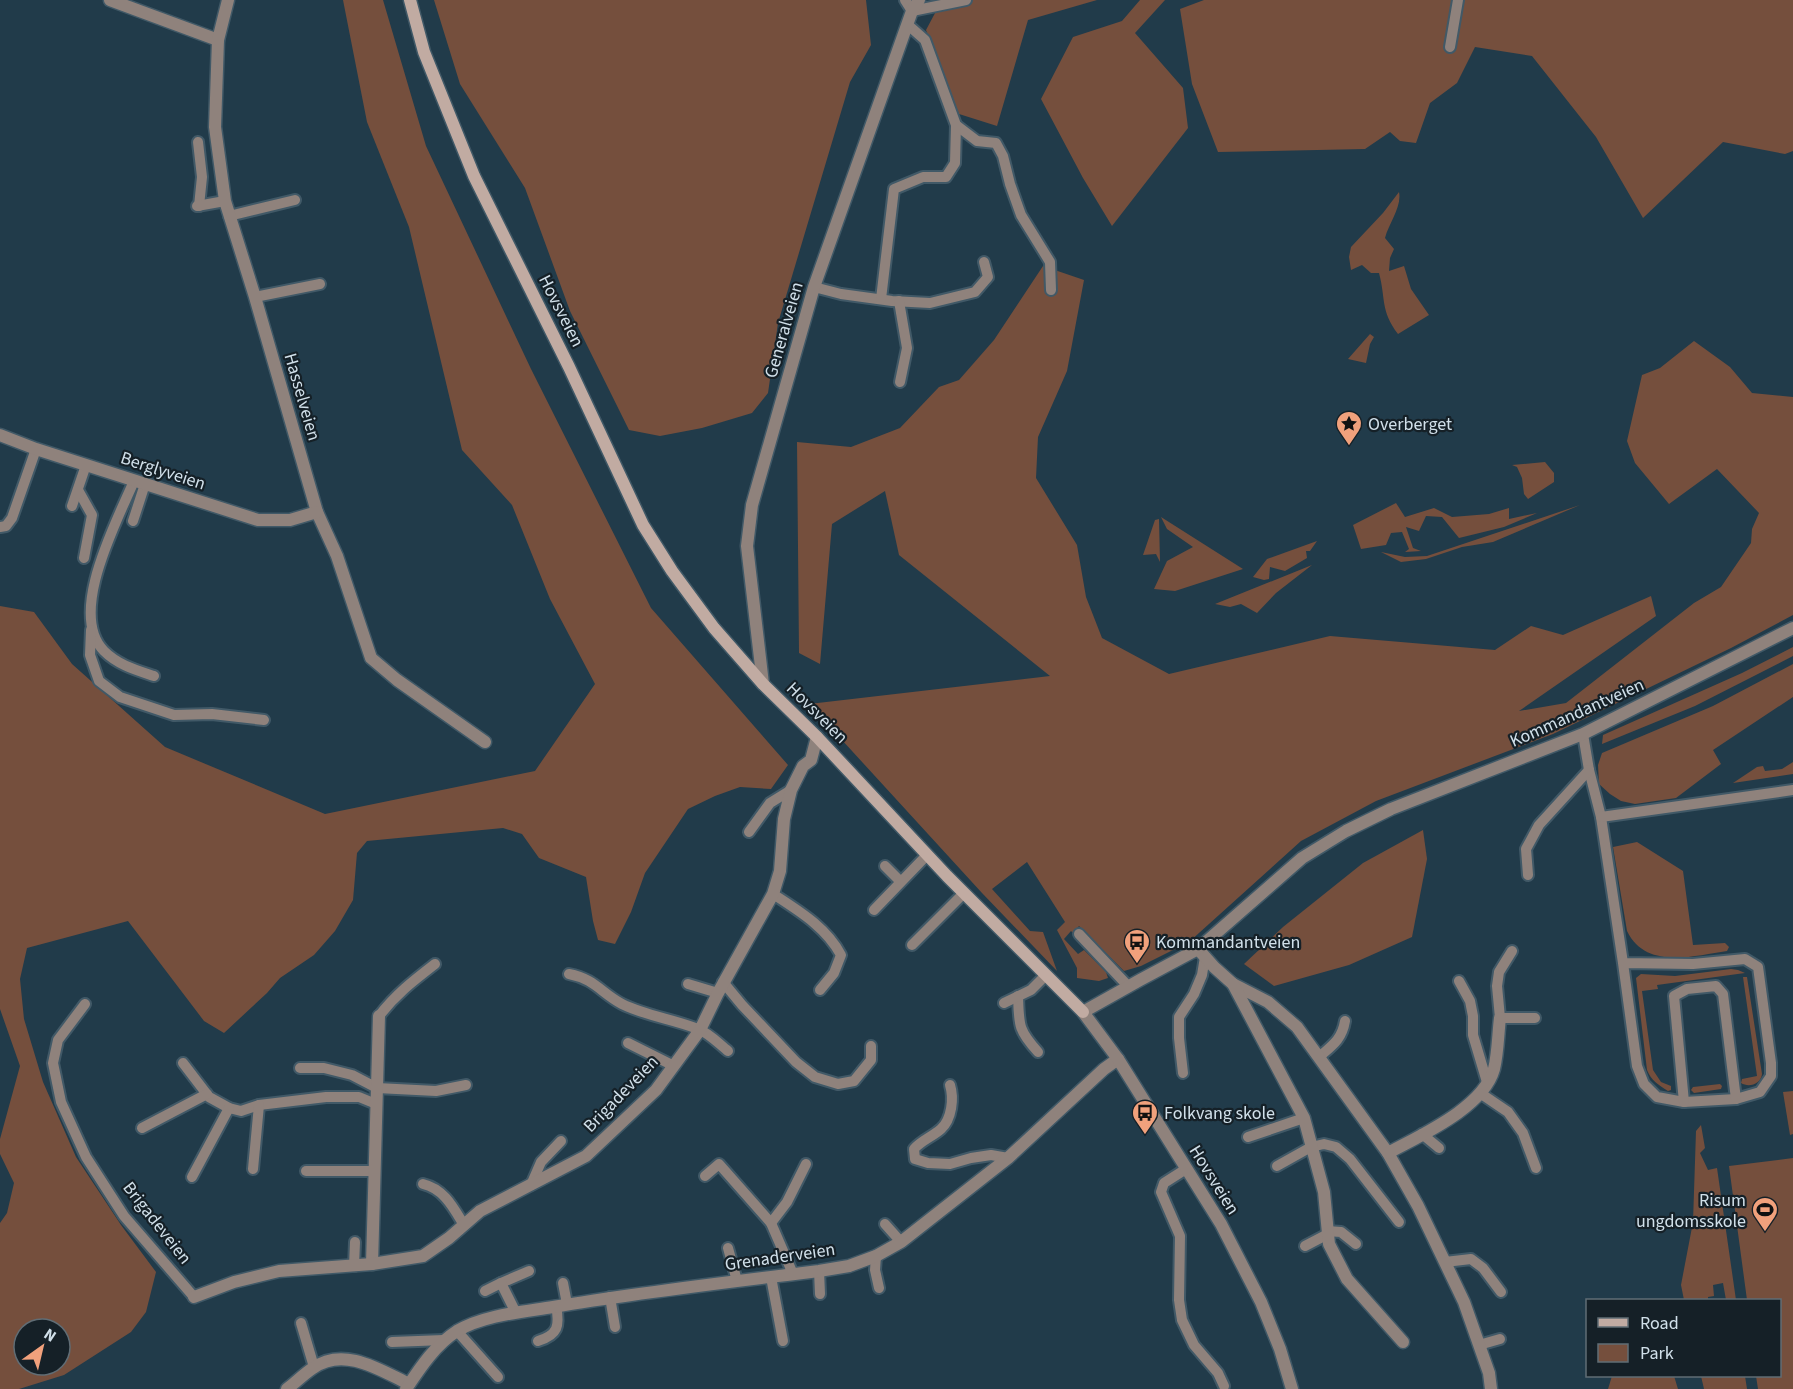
<svg xmlns="http://www.w3.org/2000/svg" width="1793" height="1389" font-family="'Source Sans 3',sans-serif">
<rect width="100%" height="100%" fill="#213b4a"/>
<g fill="#754f3d" fill-rule="evenodd">
<path d="M343 0H383L426 146 531 369 651 608 788 765 771 789 740 787 715 796 688 809 645 873 631 912 615 944 598 940 593 921 586 877 539 858 522 834 503 828 367 841 357 853 353 900 335 931 314 955 280 978 267 993 224 1033 204 1021 128 921 27 948 20 979 24 1019 43 1082 76 1157 121 1225 156 1272 146 1312 131 1332 64 1375 19 1389H0V1223L7 1213 14 1183 0 1154V1139L20 1066 0 1009V606L34 612 72 664 165 747 325 814 535 771 595 684 550 599 512 505 462 450 409 227 367 122ZM24 1329H60V1365H24Z"/>
<polygon points="434,0 866,0 871,45 850,82 778,323 768,393 752,413 702,428 660,436 629,430 570,311 525,188 460,84"/>
<polygon points="942,0 1097,0 1028,20 997,126 959,114 926,30"/>
<polygon points="1140,0 1165,0 1135,33 1183,88 1188,128 1112,226 1083,178 1041,99 1073,37 1122,21"/>
<polygon points="1204,0 1793,0 1793,151 1785,154 1723,142 1643,218 1596,137 1532,56 1475,47 1457,83 1430,103 1416,143 1400,141 1390,132 1365,149 1218,152 1192,84 1180,9"/>
<path d="M1399 192C1402 207 1389 223 1385 238L1394 249 1390 258 1389 271 1404 266 1411 289 1429 315 1398 334C1380 310 1386 299 1379 273H1371L1362 265 1351 270 1349 257 1351 247 1383 213Z"/>
<polygon points="1043,266 1084,280 1067,371 1038,437 1036,478 1077,545 1086,597 1102,638 1169,674 1330,636 1495,650 1531,626 1563,635 1651,596 1656,616 1519,711 1566,703 1694,603 1721,587 1751,543 1752,529 1759,513 1717,469 1669,504 1635,463 1627,441 1642,375 1660,368 1694,341 1730,367 1752,393 1793,397 1793,615 1731,648 1553,734 1376,801 1301,841 1189,942 1141,966 1124,971 1079,926 1073,933 1071,931 1064,939 1078,954 1084,950 1106,972 1108,978 1099,981 1077,978 1077,968 1057,930 1065,922 1027,862 992,889 1030,931 1043,932 1057,971 982,893 809,704 1050,676 899,555 885,491 832,524 820,664 799,653 797,442 851,447 900,428 939,387 959,380 994,340"/>
<polygon points="1370,334 1374,337 1370,344 1366,363 1348,359"/>
<polygon points="1545,462 1554,473 1554,482 1528,499 1524,494 1522,478 1517,467 1512,465"/>
<polygon points="1396,503 1405,517 1434,508 1452,517 1489,514 1509,508 1509,519 1537,513 1504,527 1459,538 1442,517 1426,516 1419,531 1406,527 1413,548 1421,551 1405,552 1409,549 1402,532 1391,533 1386,545 1361,549 1353,525"/>
<polygon points="1580,505 1493,542 1462,547 1426,559 1401,562 1381,552 1405,557 1427,556"/>
<polygon points="1161,517 1243,569 1175,591 1154,589 1167,561 1193,547 1167,529"/>
<polygon points="1159,519 1160,562 1156,554 1143,555 1155,520"/>
<polygon points="1317,541 1310,551 1306,551 1307,558 1285,571 1270,567 1269,579 1264,580 1253,577 1267,559"/>
<polygon points="1312,565 1276,593 1257,613 1241,604 1230,607 1215,604"/>
<polygon points="1793,647 1793,656 1695,706 1602,744 1603,735 1742,673"/>
<polygon points="1793,664 1793,697 1713,750 1721,764 1676,798 1635,804 1621,801 1610,794 1599,784 1598,765 1602,753 1713,706"/>
<polygon points="1793,762 1793,774 1733,783 1757,767 1763,766 1765,771 1782,769"/>
<polygon points="1423,830 1427,859 1412,937 1349,965 1274,986 1244,964 1283,927 1363,863"/>
<path d="M1637 842 1683 871 1693 945 1725 943 1729 947 1727 951C1693 956 1646 970 1627 931L1613 847Z"/>
<path d="M1731 969 1738 970 1745 973 1657 985 1658 989 1642 991 1653 1070 1661 1082 1671 1086V1090L1668 1091C1658 1085 1651 1080 1647 1070L1636 978 1641 974 1675 976Z"/>
<path d="M1743 977H1747L1762 1074C1761 1084 1749 1088 1741 1083L1742 1079 1757 1076Z"/>
<polygon points="1720,1084 1722,1086 1721,1089 1694,1093 1691,1090 1693,1087"/>
<polygon points="1793,1091 1793,1134 1790,1135 1783,1092"/>
<polygon points="1701,1125 1705,1148 1700,1153 1708,1170 1717,1168 1736,1300 1726,1300 1723,1283 1713,1285 1714,1296 1708,1297 1708,1300 1684,1300 1681,1285 1693,1222 1696,1131"/>
<polygon points="1793,1158 1793,1389 1758,1389 1756,1376 1780,1376 1780,1300 1747,1300 1729,1166"/>
<polygon points="1612,1376 1674,1376 1678,1389 1608,1389"/>
<polygon points="1701,1376 1745,1376 1747,1389 1704,1389"/>
</g>
<g fill="none" stroke-linecap="round" stroke-linejoin="round">
<defs>
<g id="lane">
<polyline points="905,0 912,11 966,0"/>
<polyline points="1450,47 1458,0"/>
<polyline points="956,125 977,141 996,143 1003,156 1010,184 1021,215 1050,262 1051,290"/>
<polyline points="198,142 202,177 199,206"/>
<polyline points="197,206 225,201"/>
<polyline points="229,216 295,200"/>
<polyline points="814,287 841,294 892,301 930,303 975,292 988,277 984,262"/>
<polyline points="255,297 320,284"/>
<polyline points="881,299 894,189 923,177 946,177 955,163 956,125 925,40 907,24"/>
<polyline points="899,301 907,348 900,382"/>
<path d="M134 481C117 521 67 614 104 651 118 665 136 670 154 676"/>
<polyline points="78,490 92,515 84,558"/>
<polyline points="72,506 86,465"/>
<polyline points="133,521 145,484"/>
<polyline points="0,527 6,526 12,518 36,449"/>
<polyline points="91,630 90,655 99,681 120,697 174,715 212,714 264,720"/>
<polyline points="1583,734 1589,770 1601,817 1623,963 1637,1066 1644,1084 1657,1097 1684,1102 1736,1099 1760,1092 1771,1076 1771,1063 1758,967 1745,959 1693,964 1623,963"/>
<polyline points="1601,817 1793,790"/>
<polyline points="749,832 770,803 791,790"/>
<polyline points="885,866 900,881"/>
<polyline points="1528,875 1526,849 1539,825 1589,770"/>
<path d="M773 894C799 911 826 927 841 955L834 973 820 990"/>
<polyline points="874,910 927,855"/>
<polyline points="1079,934 1128,986"/>
<polyline points="912,945 964,893"/>
<polyline points="1512,951 1499,972 1497,986 1500,1018 1535,1018"/>
<path d="M569 974C595 979 601 993 622 1004 646 1016 673 1019 698 1029 709 1033 719 1044 728 1051"/>
<polyline points="1459,981 1470,1001 1473,1016 1473,1035 1487,1082"/>
<polyline points="723,982 742,1005 796,1062 815,1077 838,1084 854,1081 871,1060 871,1046"/>
<polyline points="688,984 718,993"/>
<path d="M1018 996C1019 1025 1018 1030 1038 1052"/>
<polyline points="1004,1003 1031,990 1046,975"/>
<polyline points="85,1004 58,1040 53,1063 61,1102 86,1157 124,1216 194,1297"/>
<path d="M379 1016C396 994 413 981 435 964"/>
<polyline points="628,1043 674,1066"/>
<path d="M1319 1057C1333 1045 1342 1039 1345 1021"/>
<polyline points="183,1063 209,1097 229,1108 241,1111 259,1105 326,1097 359,1097 376,1104"/>
<polyline points="300,1068 324,1068 352,1075 377,1088 436,1091 466,1085"/>
<polyline points="1183,1073 1179,1038 1179,1017 1194,994 1202,975 1205,957"/>
<path d="M950 1085C954 1098 952 1119 941 1129 932 1137 922 1140 914 1149L915 1159 928 1163 950 1164 971 1158 991 1155 1008 1158"/>
<polyline points="1480,1093 1508,1112 1523,1133 1536,1168"/>
<polyline points="1684,1102 1674,996 1687,989 1716,986 1723,994 1736,1099"/>
<polyline points="142,1128 207,1094"/>
<polyline points="1422,1134 1439,1148"/>
<polyline points="1248,1137 1304,1118"/>
<polyline points="1277,1166 1311,1147 1324,1144 1336,1147 1350,1159 1399,1222"/>
<polyline points="253,1169 259,1105"/>
<polyline points="1186,1169 1164,1183 1161,1192 1180,1236 1179,1300 1182,1320 1194,1345 1218,1373 1224,1386"/>
<polyline points="306,1171 374,1171"/>
<polyline points="705,1176 719,1164 771,1223 793,1274"/>
<polyline points="192,1177 229,1108"/>
<path d="M423 1184C444 1189 453 1207 464 1225"/>
<polyline points="531,1185 541,1162 561,1141"/>
<polyline points="771,1223 787,1202 806,1164"/>
<polyline points="885,1224 901,1242"/>
<polyline points="1327,1231 1341,1232 1356,1244"/>
<polyline points="1305,1246 1328,1234"/>
<polyline points="728,1248 737,1281"/>
<polyline points="876,1256 875,1270 879,1288"/>
<polyline points="1445,1262 1471,1259 1483,1268 1501,1292"/>
<polyline points="354,1266 355,1242"/>
<polyline points="819,1271 820,1294"/>
<polyline points="771,1277 783,1341"/>
<polyline points="501,1283 529,1271"/>
<polyline points="563,1283 567,1304"/>
<polyline points="485,1291 501,1283 516,1313"/>
<polyline points="610,1297 615,1327"/>
<polyline points="301,1323 314,1367"/>
<polyline points="457,1331 498,1377"/>
<path d="M538 1341C558 1335 560 1326 556 1306"/>
<polyline points="392,1342 444,1340"/>
<polyline points="1479,1345 1500,1339"/>
</g>
<g id="street">
<polyline points="110,0 218,40"/>
<polyline points="228,0 218,40 215,127 225,201 255,297 317,512 337,556 371,658 397,680 485,742"/>
<polyline points="0,435 36,449 258,520 290,520 317,512"/>
<polyline points="763,684 747,546 752,505 814,287 912,11 919,0"/>
<polyline points="1198,949 1214,967 1233,984 1268,1002 1297,1027 1388,1153 1418,1206 1464,1302 1489,1373 1491,1389"/>
<polyline points="1233,984 1304,1118 1324,1192 1329,1244 1347,1279 1403,1342"/>
<path d="M1388 1153C1421 1135 1483 1108 1494 1069 1498 1053 1498 1034 1500 1018"/>
<polyline points="372,1264 379,1016"/>
<polyline points="194,1297 234,1282 279,1271 372,1264 423,1256 449,1238 480,1211 586,1156 656,1090 700,1030 718,993 773,894 780,871 784,819 791,790 803,766 811,760 817,737"/>
<path d="M287 1389C296 1382 304 1374 313 1368 344 1346 380 1370 409 1384"/>
<path d="M406 1389C420 1368 435 1345 457 1331 484 1315 522 1312 553 1307 641 1292 730 1282 819 1271L849 1266 876 1256 901 1242 1008 1158 1104 1069 1118 1059"/>
<polyline points="1292,1389 1280,1349 1261,1302 1221,1224 1118,1059 1083,1012 1140,980 1198,949 1302,858 1346,831 1391,809 1583,734 1793,628"/>
</g>
<polyline id="secondary" points="410,0 424,52 474,176 569,367 643,525 672,571 714,628 763,684 817,737 947,876 1083,1012"/>
</defs>
<use href="#lane" stroke="#415967" stroke-width="14"/>
<use href="#street" stroke="#415967" stroke-width="15"/>
<use href="#secondary" stroke="#415967" stroke-width="15"/>
<use href="#lane" stroke="#8f827c" stroke-width="10"/>
<use href="#street" stroke="#8f827c" stroke-width="12"/>
<use href="#secondary" stroke="#c1aba2" stroke-width="12"/>
</g>
<defs>
<symbol id="sight-pin" viewBox="-11 -11 22 30"><path d="M0 17L-7.5 6A9.5 9.5 0 1 1 7.5 6Z" fill="#f1a17c" stroke="#152027"/><path d="M0-6L1.8-2.2L6-1.7L2.9 1.2L3.7 5.4L0 3.3L-3.7 5.4L-2.9 1.2L-6-1.7L-1.8-2.2Z" fill="#111"/></symbol>
<symbol id="bus-pin" viewBox="-11 -11 22 30"><path d="M0 17L-7.5 6A9.5 9.5 0 1 1 7.5 6Z" fill="#f1a17c" stroke="#152027"/><path d="M-5-6H5V4H4V6H2V4H-2V6H-4V4H-5ZM-3.5-4V0h7V-4ZM-3.5 1.2v1.5H-2V1.2ZM2 1.2v1.5H3.5V1.2Z" fill="#111"/></symbol>
<symbol id="stadium-pin" viewBox="-11 -11 22 30"><path d="M0 17L-7.5 6A9.5 9.5 0 1 1 7.5 6Z" fill="#f1a17c" stroke="#152027"/><path d="M0-5a6.5 5 0 1 0 0 10a6.5 5 0 1 0 0-10ZM-3.5-1.8h7v3.6h-7Z" fill="#111"/></symbol>
</defs>
<g fill-rule="evenodd">
<use href="#sight-pin" x="1334" y="409" width="30" height="40"/>
<use href="#bus-pin" x="1122" y="927" width="30" height="40"/>
<use href="#bus-pin" x="1130" y="1098" width="30" height="40"/>
<use href="#stadium-pin" x="1750" y="1195" width="30" height="40"/>
</g>
<g text-anchor="middle" dominant-baseline="central" stroke-width="4.5" stroke-linejoin="round" paint-order="stroke">
<g font-size="18" fill="#d1e0ea" stroke="#152027">
<text transform="translate(561 311) rotate(63)">Hovsveien</text>
<text transform="translate(784 330) rotate(-74)">Generalveien</text>
<text transform="translate(302 397) rotate(74)">Hasselveien</text>
<text transform="translate(163 471) rotate(18)">Berglyveien</text>
<text transform="translate(817 713) rotate(45)">Hovsveien</text>
<text transform="translate(1577 713) rotate(-24)">Kommandantveien</text>
<text transform="translate(621 1094) rotate(-46)">Brigadeveien</text>
<text transform="translate(1214 1180) rotate(58)">Hovsveien</text>
<text transform="translate(157 1223) rotate(52)">Brigadeveien</text>
<text transform="translate(780 1257) rotate(-8)">Grenaderveien</text>
</g>
<g font-size="18" fill="#d1e0ea" stroke="#152027" text-anchor="start">
<text x="1368" y="424">Overberget</text>
<text x="1156" y="942">Kommandantveien</text>
<text x="1164" y="1113">Folkvang skole</text>
<text x="1746" y="1200" text-anchor="end">Risum<tspan x="1746" dy="21">ungdomsskole</tspan></text>
</g>
</g>
<rect x="1586" y="1299" width="195" height="78" fill="#152027" stroke="#606d75" stroke-width="1.5"/>
<rect x="1598" y="1318" width="30" height="9" fill="#c1aba2" stroke="#606d75" stroke-width="1.5"/>
<text x="1640" y="1329" font-size="18" fill="#d1e0ea">Road</text>
<rect x="1598" y="1344" width="30" height="18" fill="#754f3d" stroke="#606d75" stroke-width="1.5"/>
<text x="1640" y="1359" font-size="18" fill="#d1e0ea">Park</text>
<g transform="translate(42 1347) rotate(34)"><circle r="28" fill="#152027" stroke="#606d75" stroke-width="1.5"/>
<path d="M0-4.5L10 22L0 15L-10 22Z" fill="#f1a17c"/>
<text y="-9" font-size="16" font-weight="bold" text-anchor="middle" fill="#d1e0ea">N</text>
</g>
</svg>
